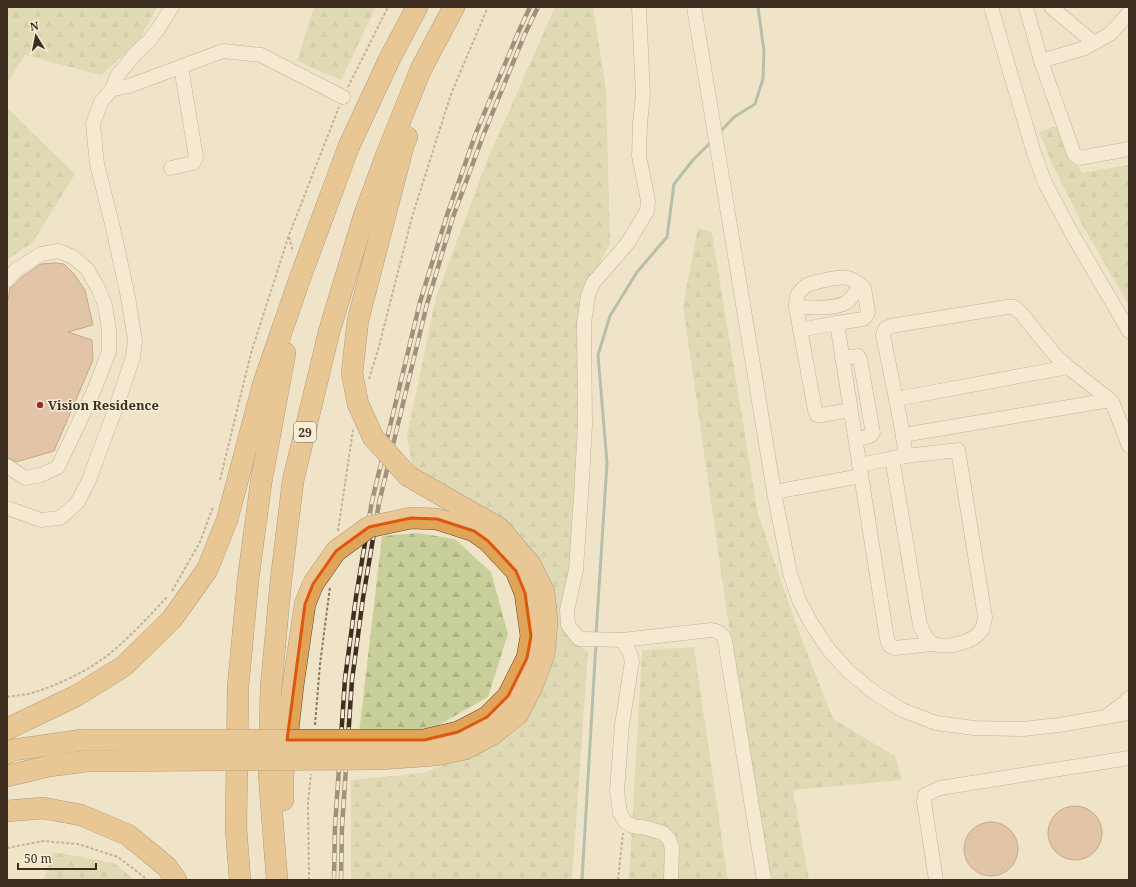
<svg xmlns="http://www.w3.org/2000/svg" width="1136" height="887" font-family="'Noto Serif',serif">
<defs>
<pattern id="forest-firs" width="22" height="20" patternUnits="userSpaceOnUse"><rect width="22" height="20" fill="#c9cf9b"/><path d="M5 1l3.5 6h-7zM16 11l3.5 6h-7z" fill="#aeb285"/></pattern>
</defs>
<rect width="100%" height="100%" fill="#f0e4c8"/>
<g fill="url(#forest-firs)">
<polygon points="7,7 157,7 139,41 101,75 25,55 7,83"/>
<polygon points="314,7 376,7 341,80 297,61"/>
<polygon points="555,7 593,7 606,90 610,244 580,298 572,641 588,652 572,880 351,880 351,780 424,773 483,748 552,604 413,470 407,436 436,297 486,163"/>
<polygon points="7,108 75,174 33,242 7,260"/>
<polygon points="1055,126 1082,173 1129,165 1129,305 1084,228 1054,168 1039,132"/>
<polygon points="698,228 712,233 758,514 797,627 833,719 895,756 902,780 793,790 809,880 765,880 683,305"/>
<polygon points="418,533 455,539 491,572 508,634 488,697 432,729 359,733 382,536"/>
<polygon points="694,647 728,880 629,880 642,650"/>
<polygon points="53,852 114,863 135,880 44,880"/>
</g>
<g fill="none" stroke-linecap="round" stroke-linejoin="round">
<g stroke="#6f938a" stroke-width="3">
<polyline points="720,132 734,117 755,104 763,79 764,51 758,7"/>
<polyline points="596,635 607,463 598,355 610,316 637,272 667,237 674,184 693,160 712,141"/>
<polyline points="582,880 596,643"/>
</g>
</g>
<g fill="#cf9f7d" stroke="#8d5f41">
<polygon points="55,263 64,264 74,274 85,290 93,325 68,332 92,340 93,360 54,451 16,462 11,459 7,458 7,301 8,300 10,288 13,286 22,277 41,264"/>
<circle cx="1075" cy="833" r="27"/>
<circle cx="991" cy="849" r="27"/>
</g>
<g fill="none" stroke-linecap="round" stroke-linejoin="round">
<defs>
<g id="minor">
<path d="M639 7 643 95 640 123 639 156 648 201 647 211 627 244 593 283 588 296 584 323 585 425 581 496 576 570 567 610 568 625 579 639H584L622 640 711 630C726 632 725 641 727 653L764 880"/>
<polyline points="694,7 774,492 790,573 799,600 811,623 829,650 849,672 875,693 902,710 936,723 974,728 1023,729 1059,725 1129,713"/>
<polyline points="991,7 1020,106 1034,153 1045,183 1071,232 1129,331"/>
<polyline points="1026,7 1041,61 1074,154 1079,158 1129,149"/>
<polyline points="1051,7 1094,43"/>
<polyline points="1041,61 1085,48 1094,43 1110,34 1129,13"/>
<polyline points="112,89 129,86 223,51 261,55 343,97"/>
<polyline points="171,168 193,163 196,157 181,67"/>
<polyline points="7,280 16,270 41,254 59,251 73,257 87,269 98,288 105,305 109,330 109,352 92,395 58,467 41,475 25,478 7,466"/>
<path d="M796 307C810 307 835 310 847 302 852 298 857 290 861 285"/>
<path d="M837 323 863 319 866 316 868 312 864 288C860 284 853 280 848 278 840 276 814 282 807 285 804 287 800 291 798 294 796 298 796 303 796 307L815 410 817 415H822L850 410"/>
<polyline points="800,330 837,323 887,639 889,645 895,648 932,644"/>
<path d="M842 358 858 356 860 359 873 433C870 438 861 438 856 439"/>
<polyline points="896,399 1068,367"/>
<polyline points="903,435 1110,400"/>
<path d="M892 458 920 625C923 631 926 640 932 643 944 650 976 642 982 629 984 625 984 620 985 617L958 450 906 456"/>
<polyline points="859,465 906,456 900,419 883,335 885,329 891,326 1007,307 1014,307 1020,312 1055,355 1068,367 1110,400 1113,404 1129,446"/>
<polyline points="774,492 861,476"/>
<polyline points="7,508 41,520 60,518 77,503 89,480 119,399 133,357 135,341 128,297 113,228 97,164 93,124 101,102 112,89 117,76 136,53 149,41 158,29 172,7"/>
<polyline points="622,640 630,653 632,661 622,725 617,791 620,813 625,821 632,826 647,828 663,833 669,839 672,848 671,880"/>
<polyline points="1107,716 1124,703 1129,698"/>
<polyline points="936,880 924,802 925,795 940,788 1129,758"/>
</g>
<g id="highway">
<polyline points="352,373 358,320 404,143 407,137"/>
<polyline points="7,729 76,696 124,666 172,619 207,570 227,520 263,385 300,278 349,146 389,60 417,7"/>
<polyline points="7,753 13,750 83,740"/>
<polyline points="7,776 49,766 87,761"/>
<polyline points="283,800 283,775 293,686 305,604 313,584"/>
<polyline points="7,811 43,808 81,815 128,835 167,867 176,880"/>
<polyline points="240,880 236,828 238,687 248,580 261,483 285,353"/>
<polyline points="277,880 269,774 271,687 281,580 293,481 329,332 364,216 386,156 421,69 454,7"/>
</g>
</defs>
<use href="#minor" stroke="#8d765c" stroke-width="15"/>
<use href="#highway" stroke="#5b4430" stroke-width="22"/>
<g stroke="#8d765c" stroke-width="2" stroke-dasharray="3 2" stroke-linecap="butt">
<polyline points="348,87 388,7"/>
<polyline points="289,237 293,252"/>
<polyline points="369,379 378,350 412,217 451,94 488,7"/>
<polyline points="220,480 251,353 289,235 339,107"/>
<polyline points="338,531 353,430"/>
<polyline points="172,591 200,542 213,507"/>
<path d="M7 697C14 696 21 695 28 694 55 687 92 669 113 651 133 634 150 615 168 596"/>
<polyline points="315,725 320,664 330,587"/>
<polyline points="7,848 43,841 78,844 118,857 148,880"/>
<polyline points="309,880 308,803 311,774"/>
<polyline points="618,880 623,833"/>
</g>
<use href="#minor" stroke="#faf1dc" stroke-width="14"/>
<use href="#highway" stroke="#e0a458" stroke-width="21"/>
<defs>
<g id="rail">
<polyline points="334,880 335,827 345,679 356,597 372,501 420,302 447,215 476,133 518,33 530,7"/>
<polyline points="341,880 342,827 352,680 363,598 379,503 427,304 453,217 483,136 524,36 538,7"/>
</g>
</defs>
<use href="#rail" stroke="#3d2e20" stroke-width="4.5"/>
<use href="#rail" stroke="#f7eed8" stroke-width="3" stroke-dasharray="9" stroke-linecap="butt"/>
<defs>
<g id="highway-bridge">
<polyline points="83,740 424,740 458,732 487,717 508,696 527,658 531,636 525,593 516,571 488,541 474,531 437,519 411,518 369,527 336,551 313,584"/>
<polyline points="87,761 380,759 436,755 465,749 493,734 518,714 532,687 544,655 547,622 544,592 530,564 499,528 408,476 373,437 358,404 352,373"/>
</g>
</defs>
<use href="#highway-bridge" stroke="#5b4430" stroke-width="22" stroke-linecap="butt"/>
<use href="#highway-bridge" stroke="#e0a458" stroke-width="21"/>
</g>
<path d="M0 0H1136V887H0ZM411 518 437 519 474 531 488 541 516 571 525 593 531 636 527 658 508 696 487 717 458 732 424 740H287L305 604 313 584 336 551 369 527Z" fill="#f0e4c8" fill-opacity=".55" fill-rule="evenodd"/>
<path fill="none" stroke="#df570d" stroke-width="3" stroke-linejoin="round" d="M411 518 437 519 474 531 488 541 516 571 525 593 531 636 527 658 508 696 487 717 458 732 424 740H287L305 604 313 584 336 551 369 527Z"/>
<circle fill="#9e2a2b" stroke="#f7eed8" stroke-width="1.5" cx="40" cy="405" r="4"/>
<g text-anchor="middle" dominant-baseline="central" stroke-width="3" stroke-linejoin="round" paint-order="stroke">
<rect fill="#f7eed8" stroke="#756857" stroke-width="1" x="294" y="422" width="22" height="20" rx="3"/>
<g font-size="12" font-weight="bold" fill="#3d2e20">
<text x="305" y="432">29</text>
</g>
<g font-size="13" font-weight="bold" fill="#3d2e20" stroke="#f7eed8" text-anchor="start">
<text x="48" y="405">Vision Residence</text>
</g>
</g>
<rect width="1136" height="887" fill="none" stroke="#3d2e20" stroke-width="16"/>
<g transform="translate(36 36) rotate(350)" stroke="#f7eed8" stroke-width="3" paint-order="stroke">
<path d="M0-3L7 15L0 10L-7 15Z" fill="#3d2e20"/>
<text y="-6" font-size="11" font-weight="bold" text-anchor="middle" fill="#3d2e20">N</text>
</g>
<path d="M18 863v6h78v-6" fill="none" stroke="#3d2e20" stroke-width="2"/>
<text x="24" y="863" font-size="12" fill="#3d2e20" stroke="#f7eed8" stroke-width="3" paint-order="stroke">50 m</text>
</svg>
